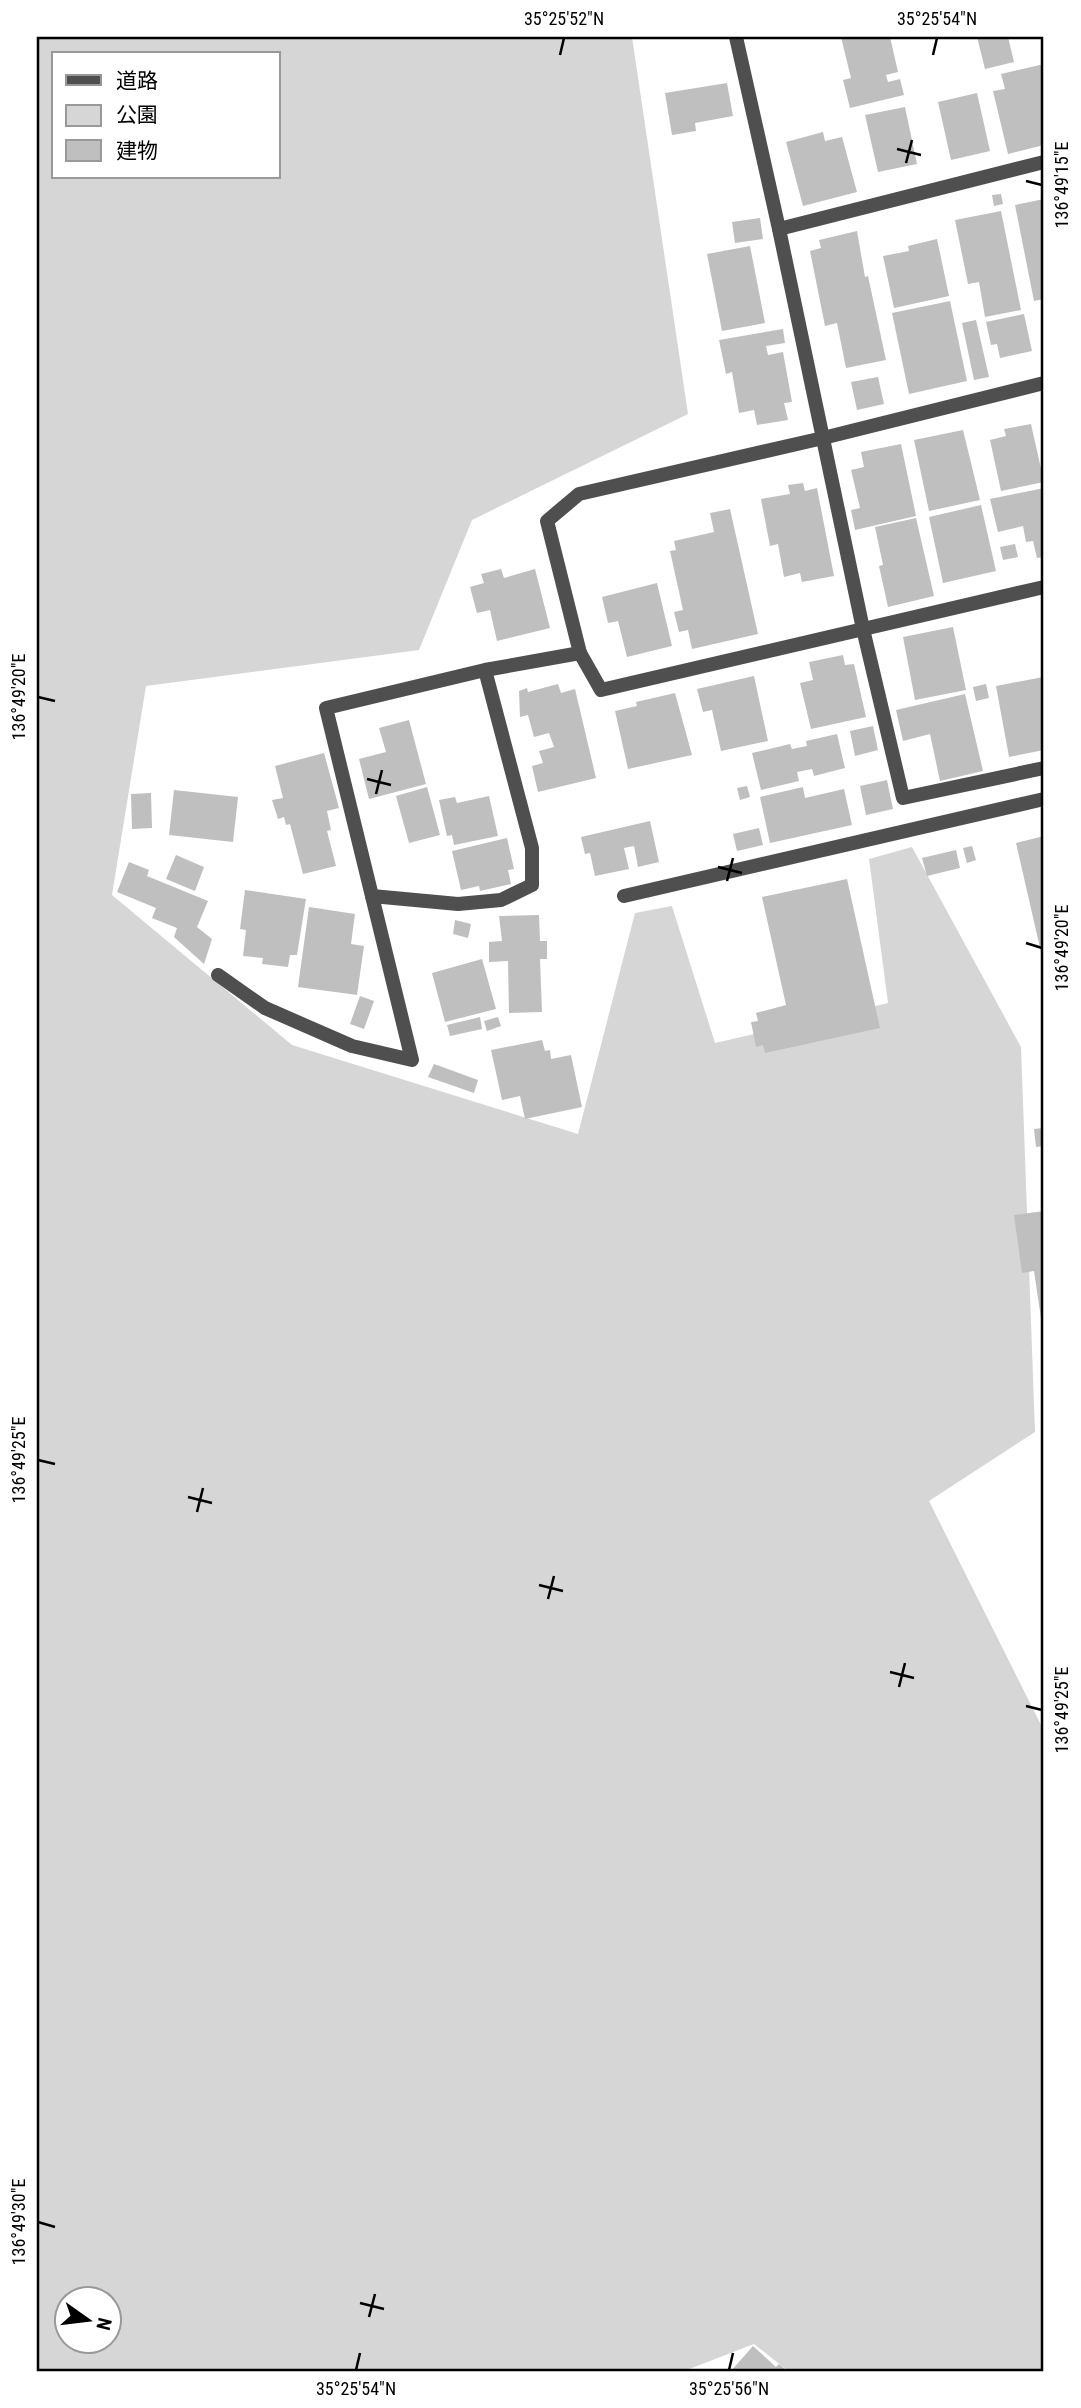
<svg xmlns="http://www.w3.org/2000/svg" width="1081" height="2408" font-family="'Roboto Condensed','Noto Sans JP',sans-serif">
<rect width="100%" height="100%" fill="#fff"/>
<path fill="#d6d6d6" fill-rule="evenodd" d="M37 37H632L688 414 472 520 419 650 146 686 112 895 292 1045 578 1134 635 913 672 906 715 1043 888 1003 869 859 912 847 1021 1047 1035 1432 929 1501 1044 1731V2371H788L754 2344 684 2371H37ZM54 54H278V177H54ZM66 2300H108V2342H66Z"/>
<g fill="#bfbfbf">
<polygon points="841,37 890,37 898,72 886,75 888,82 900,79 904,95 850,108 843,80 851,78"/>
<polygon points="977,37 1008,37 1014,62 985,69"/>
<polygon points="1044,64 1044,145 1008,154 993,91 1005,89 1001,74"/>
<polygon points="727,83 733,116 695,123 696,131 672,135 665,93"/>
<polygon points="977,93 990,151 951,160 938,102"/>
<polygon points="905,107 917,164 878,172 865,115"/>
<polygon points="823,132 825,141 842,137 857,192 803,206 786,142"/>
<polygon points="1001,194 1003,204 994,206 992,195"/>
<polygon points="1044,199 1044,299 1034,301 1015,205"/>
<polygon points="1001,211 1021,310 985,317 979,282 968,284 955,220"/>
<polygon points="760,218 763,239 735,243 732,222"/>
<polygon points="857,231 865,277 868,276 886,360 846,368 837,323 825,326 810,251 821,248 819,240"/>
<polygon points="937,239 949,296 894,308 883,256 909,251 908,246"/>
<polygon points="750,246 765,323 722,331 707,254"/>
<polygon points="950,301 967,381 909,394 892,313"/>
<polygon points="1024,314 1032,351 1000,358 997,344 991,345 986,322"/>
<polygon points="976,320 989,377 974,380 962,323"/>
<polygon points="783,329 785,343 766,346 768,355 783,352 792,402 784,403 788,420 757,425 754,410 739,413 732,372 726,374 719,340"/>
<polygon points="878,377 884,404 857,410 851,382"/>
<polygon points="1031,424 1044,482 1001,491 990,440 1006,436 1004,429"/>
<polygon points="963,430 980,500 929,511 914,440"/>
<polygon points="901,444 916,516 855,530 851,510 860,508 851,470 864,467 861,452"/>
<polygon points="803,483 805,491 817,488 834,576 802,582 800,573 784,577 778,544 770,546 761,499 790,494 788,485"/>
<polygon points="1044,488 1044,557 1037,558 1033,541 1026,542 1023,526 998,532 990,499"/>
<polygon points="981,505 996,571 943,583 929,517"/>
<polygon points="730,509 758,634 692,649 688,630 679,632 674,612 683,610 670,551 676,550 674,541 714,532 710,513"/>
<polygon points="916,518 934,596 888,607 879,566 883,565 875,527"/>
<polygon points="1015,544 1018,557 1003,560 1000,547"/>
<polygon points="501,569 504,578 535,569 550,628 497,641 490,610 477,613 470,587 484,583 481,574"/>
<polygon points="657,583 672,646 627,657 618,621 608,623 602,597"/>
<polygon points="953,627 966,690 915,700 903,637"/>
<polygon points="843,655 845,665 854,664 866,717 811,729 800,683 813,680 809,662"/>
<polygon points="754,676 768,741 721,751 712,710 703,712 697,689"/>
<polygon points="1043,677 1044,750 1009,757 996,686"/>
<polygon points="558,684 561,693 575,689 596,778 538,792 532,766 543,763 539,751 554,747 549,733 534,737 528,715 520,717 519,691 527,688 528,692"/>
<polygon points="986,684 989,698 976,701 973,687"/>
<polygon points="675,693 692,755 628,769 615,711 637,706 636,702"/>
<polygon points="965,694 983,771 940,781 930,734 903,741 896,710"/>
<polygon points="409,720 426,784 369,799 359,759 386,752 379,728"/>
<polygon points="873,726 878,750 855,756 850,731"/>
<polygon points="837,734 845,768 814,776 812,769 797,772 799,781 761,790 752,753 790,744 792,749 807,746 806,741"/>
<polygon points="324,753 339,808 327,811 331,830 327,831 336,866 303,874 290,824 286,825 284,817 278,819 272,800 283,798 275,766"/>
<polygon points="887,780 893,809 866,815 860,786"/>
<polygon points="747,786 750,797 740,800 737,788"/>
<polygon points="427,787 440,835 409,843 396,796"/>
<polygon points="803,787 805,798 844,789 852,825 770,843 760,797"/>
<polygon points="174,790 238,797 233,842 169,835"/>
<polygon points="151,793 152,828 132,829 131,794"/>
<polygon points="489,796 498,836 454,845 452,835 447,836 439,800 455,797 457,803"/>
<polygon points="650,821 659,862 638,867 634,846 624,848 629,869 595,876 590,853 585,854 581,837"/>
<polygon points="759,828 763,845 737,851 733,834"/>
<polygon points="1044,836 1044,961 1043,961 1016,843"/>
<polygon points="507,838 514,869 508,870 511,884 480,891 479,886 461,890 452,851"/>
<polygon points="972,846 976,860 967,863 963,848"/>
<polygon points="956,850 960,868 927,876 922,858"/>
<polygon points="176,855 204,867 195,891 166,879"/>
<polygon points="129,862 149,870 147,876 208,901 197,927 212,939 204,964 174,937 177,928 152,918 156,908 117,892"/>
<polygon points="847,879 880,1028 765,1053 763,1045 756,1047 751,1022 758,1021 756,1013 786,1005 762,897"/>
<polygon points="245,890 306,899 297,955 290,955 288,967 262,964 263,958 243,956 246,930 240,929"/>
<polygon points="309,907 355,914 351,944 364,946 357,995 298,987"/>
<polygon points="539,915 540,941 547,941 547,959 540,959 542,1012 509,1013 508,961 489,962 489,942 502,941 499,916"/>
<polygon points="455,920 471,924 468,938 453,934"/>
<polygon points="482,959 496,1009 445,1022 432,973"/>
<polygon points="360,996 374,1001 364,1029 350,1024"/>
<polygon points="480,1017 482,1029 450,1036 447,1025"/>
<polygon points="498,1017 501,1026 487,1031 484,1021"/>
<polygon points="542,1040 545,1051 550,1050 551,1059 571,1055 582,1107 525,1119 520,1096 502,1100 491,1050"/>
<polygon points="434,1064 478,1080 474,1093 428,1077"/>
<polygon points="1044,1128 1044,1146 1036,1147 1034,1129"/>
<polygon points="1044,1211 1044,1332 1043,1332 1034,1271 1022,1273 1014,1215"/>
<polygon points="753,2346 776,2367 779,2364 787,2371 731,2371"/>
</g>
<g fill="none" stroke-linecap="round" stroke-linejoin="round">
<g stroke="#4f4f4f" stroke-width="14">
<polyline points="736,37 779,229"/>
<polyline points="1044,162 779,229 863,629 903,798 1044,768"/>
<polyline points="580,653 601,690 1044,587"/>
<polyline points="485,670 532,848 532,885 501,900 458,904 372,896 326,708 485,670 580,653 547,521 579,494 823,438 1044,383"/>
<polyline points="624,896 1044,799"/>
<polyline points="218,975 265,1008 352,1046 412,1060 372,896"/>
</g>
</g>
<path fill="none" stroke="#000" stroke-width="2.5" d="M560 55 564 38M933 55 937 38M897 149 921 155M906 163 912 140M1026 181 1042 185M38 697 55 701M367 779 391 785M376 794 382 770M718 867 742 873M727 881 733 858M1026 943 1042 948M38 1460 55 1464M188 1497 212 1503M197 1512 203 1488M539 1585 563 1591M548 1599 554 1576M890 1672 914 1678M899 1687 905 1663M1026 1706 1042 1710M38 2222 55 2227M360 2303 384 2309M369 2317 375 2294M356 2370 360 2353M729 2370 733 2353"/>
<rect width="1081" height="2408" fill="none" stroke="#ffffff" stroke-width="77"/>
<rect x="52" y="52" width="228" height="126" fill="#ffffff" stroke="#999999" stroke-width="2"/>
<rect x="66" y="75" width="35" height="10" fill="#4f4f4f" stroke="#999999" stroke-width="2"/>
<text x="116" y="88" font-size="21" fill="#000000">道路</text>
<rect x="66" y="105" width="35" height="21" fill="#d6d6d6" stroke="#999999" stroke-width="2"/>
<text x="116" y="122" font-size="21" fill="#000000">公園</text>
<rect x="66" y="140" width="35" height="21" fill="#bfbfbf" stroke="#999999" stroke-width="2"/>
<text x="116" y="158" font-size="21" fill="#000000">建物</text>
<g transform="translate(88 2320) rotate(104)"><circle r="33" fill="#ffffff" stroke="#999999" stroke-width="2"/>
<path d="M0-5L12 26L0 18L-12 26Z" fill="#000000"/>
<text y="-10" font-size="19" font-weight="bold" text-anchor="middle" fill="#000000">N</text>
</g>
<rect x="38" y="38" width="1004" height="2332" fill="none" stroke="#000" stroke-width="2.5"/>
<g font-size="18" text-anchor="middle" fill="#000">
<text x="564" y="25">35°25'52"N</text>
<text x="937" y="25">35°25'54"N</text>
<text transform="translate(1062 185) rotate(-90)" y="6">136°49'15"E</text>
<text transform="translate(19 697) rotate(-90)" y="6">136°49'20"E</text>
<text transform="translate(1062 948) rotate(-90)" y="6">136°49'20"E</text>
<text transform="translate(19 1460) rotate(-90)" y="6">136°49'25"E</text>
<text transform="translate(1062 1710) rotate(-90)" y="6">136°49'25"E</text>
<text transform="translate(19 2222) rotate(-90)" y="6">136°49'30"E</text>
<text x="356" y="2395">35°25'54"N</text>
<text x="729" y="2395">35°25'56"N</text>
</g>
</svg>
